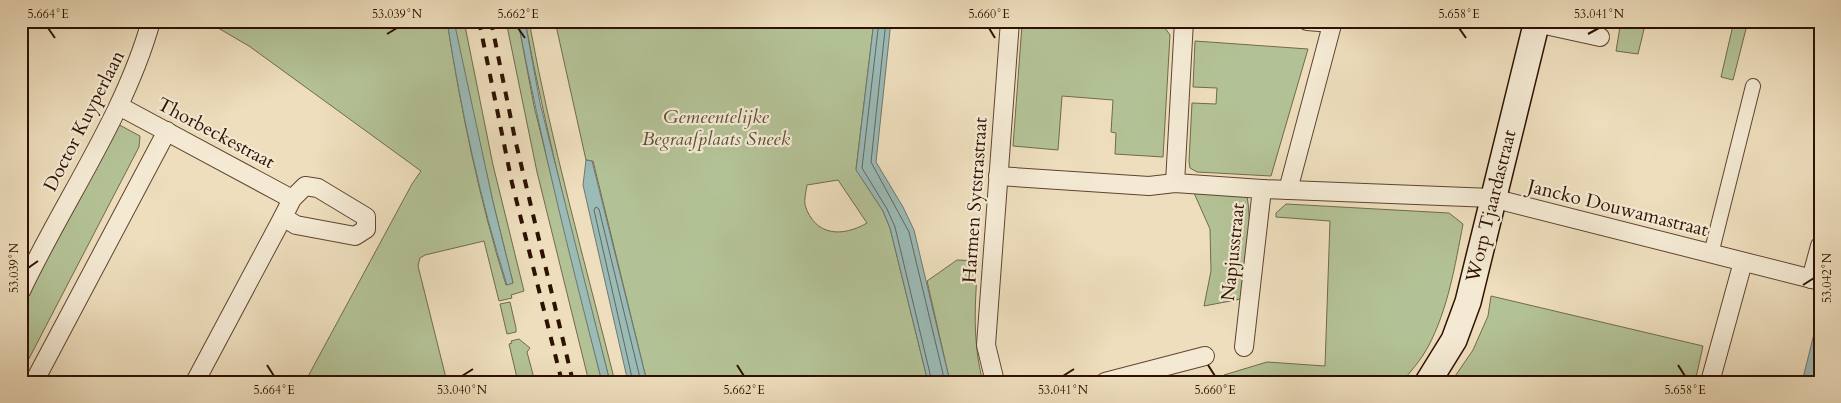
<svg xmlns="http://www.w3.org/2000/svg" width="1841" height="403" font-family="Cardo,serif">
<rect width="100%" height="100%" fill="#eedebd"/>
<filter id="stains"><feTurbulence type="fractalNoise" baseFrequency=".004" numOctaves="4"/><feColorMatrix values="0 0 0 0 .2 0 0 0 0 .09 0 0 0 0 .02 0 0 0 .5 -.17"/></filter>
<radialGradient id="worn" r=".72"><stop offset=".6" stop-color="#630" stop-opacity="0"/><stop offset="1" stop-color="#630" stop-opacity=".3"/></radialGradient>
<g fill="#b3c296" stroke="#716a4c" fill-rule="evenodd">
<path d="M206 21H447C461 110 479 199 506 285L513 283 493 202 455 33 454 21H464L493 165 524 291 511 295 512 298 499 301 484 241 425 255 420 258 418 266 447 382H305L412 184 421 171 249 46Z"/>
<polygon points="506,21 518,21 534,106 602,382 589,382 537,172"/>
<path d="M525 21H529C551 143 585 262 615 382H610C579 262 548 143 525 21Z"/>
<path d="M555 21H874L856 169 883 211 890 228 928 382H647L593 161 586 160ZM838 180 867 223C843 237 815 237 805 205 804 200 806 191 807 185Z"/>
<polygon points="1026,21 1160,21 1170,35 1163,157 1115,154 1116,133 1111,132 1113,100 1062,96 1058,150 1013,146 1022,25"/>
<polygon points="1588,21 1646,21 1638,54 1616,51 1620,27"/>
<polygon points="1734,21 1748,21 1733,80 1721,77"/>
<polygon points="1195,41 1308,49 1271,176 1197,172 1190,168 1189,161 1192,103 1216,104 1217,88 1193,87"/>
<polygon points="112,121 140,136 139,147 21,374 21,297"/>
<path d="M1194 193 1247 195C1252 226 1250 269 1241 299L1204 306 1211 271 1210 229Z"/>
<path d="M1286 204 1449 213 1463 224C1455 266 1448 309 1428 347 1421 360 1411 371 1402 382H1222L1224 375 1267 362 1325 366 1330 221 1276 217V213Z"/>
<path d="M957 260 978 261C975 302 972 341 983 382H950L927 281Z"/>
<polygon points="1491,296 1703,346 1695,382 1451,382 1473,350 1488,316"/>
<polygon points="510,302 516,328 516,332 507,334 500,304"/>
<polygon points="519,339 530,348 527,352 535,382 518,382 509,344 512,343 511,341"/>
</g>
<g fill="#9bbbb7" stroke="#70776f">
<path d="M447 21H454L493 202 513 283 507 285C480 200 461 110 447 21Z"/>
<path d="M518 21H525L540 103 610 382H602C571 262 541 142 518 21Z"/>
<polygon points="874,21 891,21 876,162 903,207 914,230 950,382 928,382 890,228 883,211 856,170"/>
<polygon points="586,160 592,161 647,382 628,382 583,185"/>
<polygon points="1814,334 1820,335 1820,380 1819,382 1802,382"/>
</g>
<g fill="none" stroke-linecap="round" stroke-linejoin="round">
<g stroke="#65665c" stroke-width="1">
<polyline points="879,21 862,168 887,209 895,227 932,382"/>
<polyline points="886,21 871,162 909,232 945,382"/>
<polyline points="633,382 594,210 596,207 599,209 641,382"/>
</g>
<defs>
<polyline id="pedestrian" points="1711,254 1753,86"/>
<g id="minor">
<polyline points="1307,21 1332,23"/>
<polyline points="1536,23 1600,37"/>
<polyline points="119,106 292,199 283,217 296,225 355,236 366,229 366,217 318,188 305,186 292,199"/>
<polyline points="998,176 1149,186 1175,183 1262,189 1244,347"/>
<polyline points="1175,183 1184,21"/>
<polyline points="1262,189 1492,198 1820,281"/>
<polyline points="1288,190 1333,21"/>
<polyline points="1811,279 1820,246"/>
<path d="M21 291C63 202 125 115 151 21"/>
<polyline points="34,382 167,131"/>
<polyline points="195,382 283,217"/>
<polyline points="995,382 986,345 1010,21"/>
<polyline points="1105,382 1205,356"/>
<polyline points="1710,382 1743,262"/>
</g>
<polyline id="secondary" points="1428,382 1454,340 1468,302 1537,21"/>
</defs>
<use href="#pedestrian" stroke="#5f4431" stroke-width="16"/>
<use href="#minor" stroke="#5f4431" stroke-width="20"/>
<use href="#secondary" stroke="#2f1102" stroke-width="28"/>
<use href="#pedestrian" stroke="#f4ead4" stroke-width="14"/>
<use href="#minor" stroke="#f4ead4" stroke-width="18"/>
<use href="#secondary" stroke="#f4ead4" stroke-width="25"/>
<g stroke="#2f1102" stroke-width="4" stroke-dasharray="9 9" stroke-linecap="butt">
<polyline points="479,21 512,183 562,382"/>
<polyline points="491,21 515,139 573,382"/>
</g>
</g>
<path fill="none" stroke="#2f1102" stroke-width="2" d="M48 28 55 38M518 28 525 38M989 28 995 38M1459 28 1466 38M387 34 397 28M1588 34 1599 28M28 268 38 261M1803 285 1814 278M267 365 274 376M737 365 744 376M1208 365 1215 376M1678 365 1685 376M462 376 473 369M1063 376 1074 369"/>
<g text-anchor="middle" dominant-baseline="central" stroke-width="4.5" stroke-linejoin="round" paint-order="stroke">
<g font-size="19" font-style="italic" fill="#5d4f36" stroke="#f4ead4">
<text x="716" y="117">Gemeentelijke<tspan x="716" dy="22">Begraafplaats Sneek</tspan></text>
</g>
<g font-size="19" fill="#2f1102" stroke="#f4ead4">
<text transform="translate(84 121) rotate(-63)">Doctor Kuyperlaan</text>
<text transform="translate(216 133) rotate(28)">Thorbeckestraat</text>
<text transform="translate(975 200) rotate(-86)">Harmen Sytstrastraat</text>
<text transform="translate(1491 206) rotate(-76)">Worp Tjaardastraat</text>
<text transform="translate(1618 208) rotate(14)">Jancko Douwamastraat</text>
<text transform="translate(1233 252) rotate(-84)">Napjusstraat</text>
</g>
</g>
<rect width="1841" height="403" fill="none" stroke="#eedebd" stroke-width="55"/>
<rect x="28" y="28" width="1786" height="348" fill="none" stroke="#2f1102" stroke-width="2"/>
<g font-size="12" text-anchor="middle" fill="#2f1102">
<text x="48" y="18">5.664°E</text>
<text x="397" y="18">53.039°N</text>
<text x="518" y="18">5.662°E</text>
<text x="989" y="18">5.660°E</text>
<text x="1459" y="18">5.658°E</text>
<text x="1599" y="18">53.041°N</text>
<text transform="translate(14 268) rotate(-90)" y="4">53.039°N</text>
<text transform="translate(1827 278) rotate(-90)" y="4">53.042°N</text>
<text x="274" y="394">5.664°E</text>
<text x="462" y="394">53.040°N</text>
<text x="744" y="394">5.662°E</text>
<text x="1063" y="394">53.041°N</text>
<text x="1215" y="394">5.660°E</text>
<text x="1685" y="394">5.658°E</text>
</g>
<rect width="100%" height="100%" filter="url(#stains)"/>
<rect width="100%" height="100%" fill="url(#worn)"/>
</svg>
